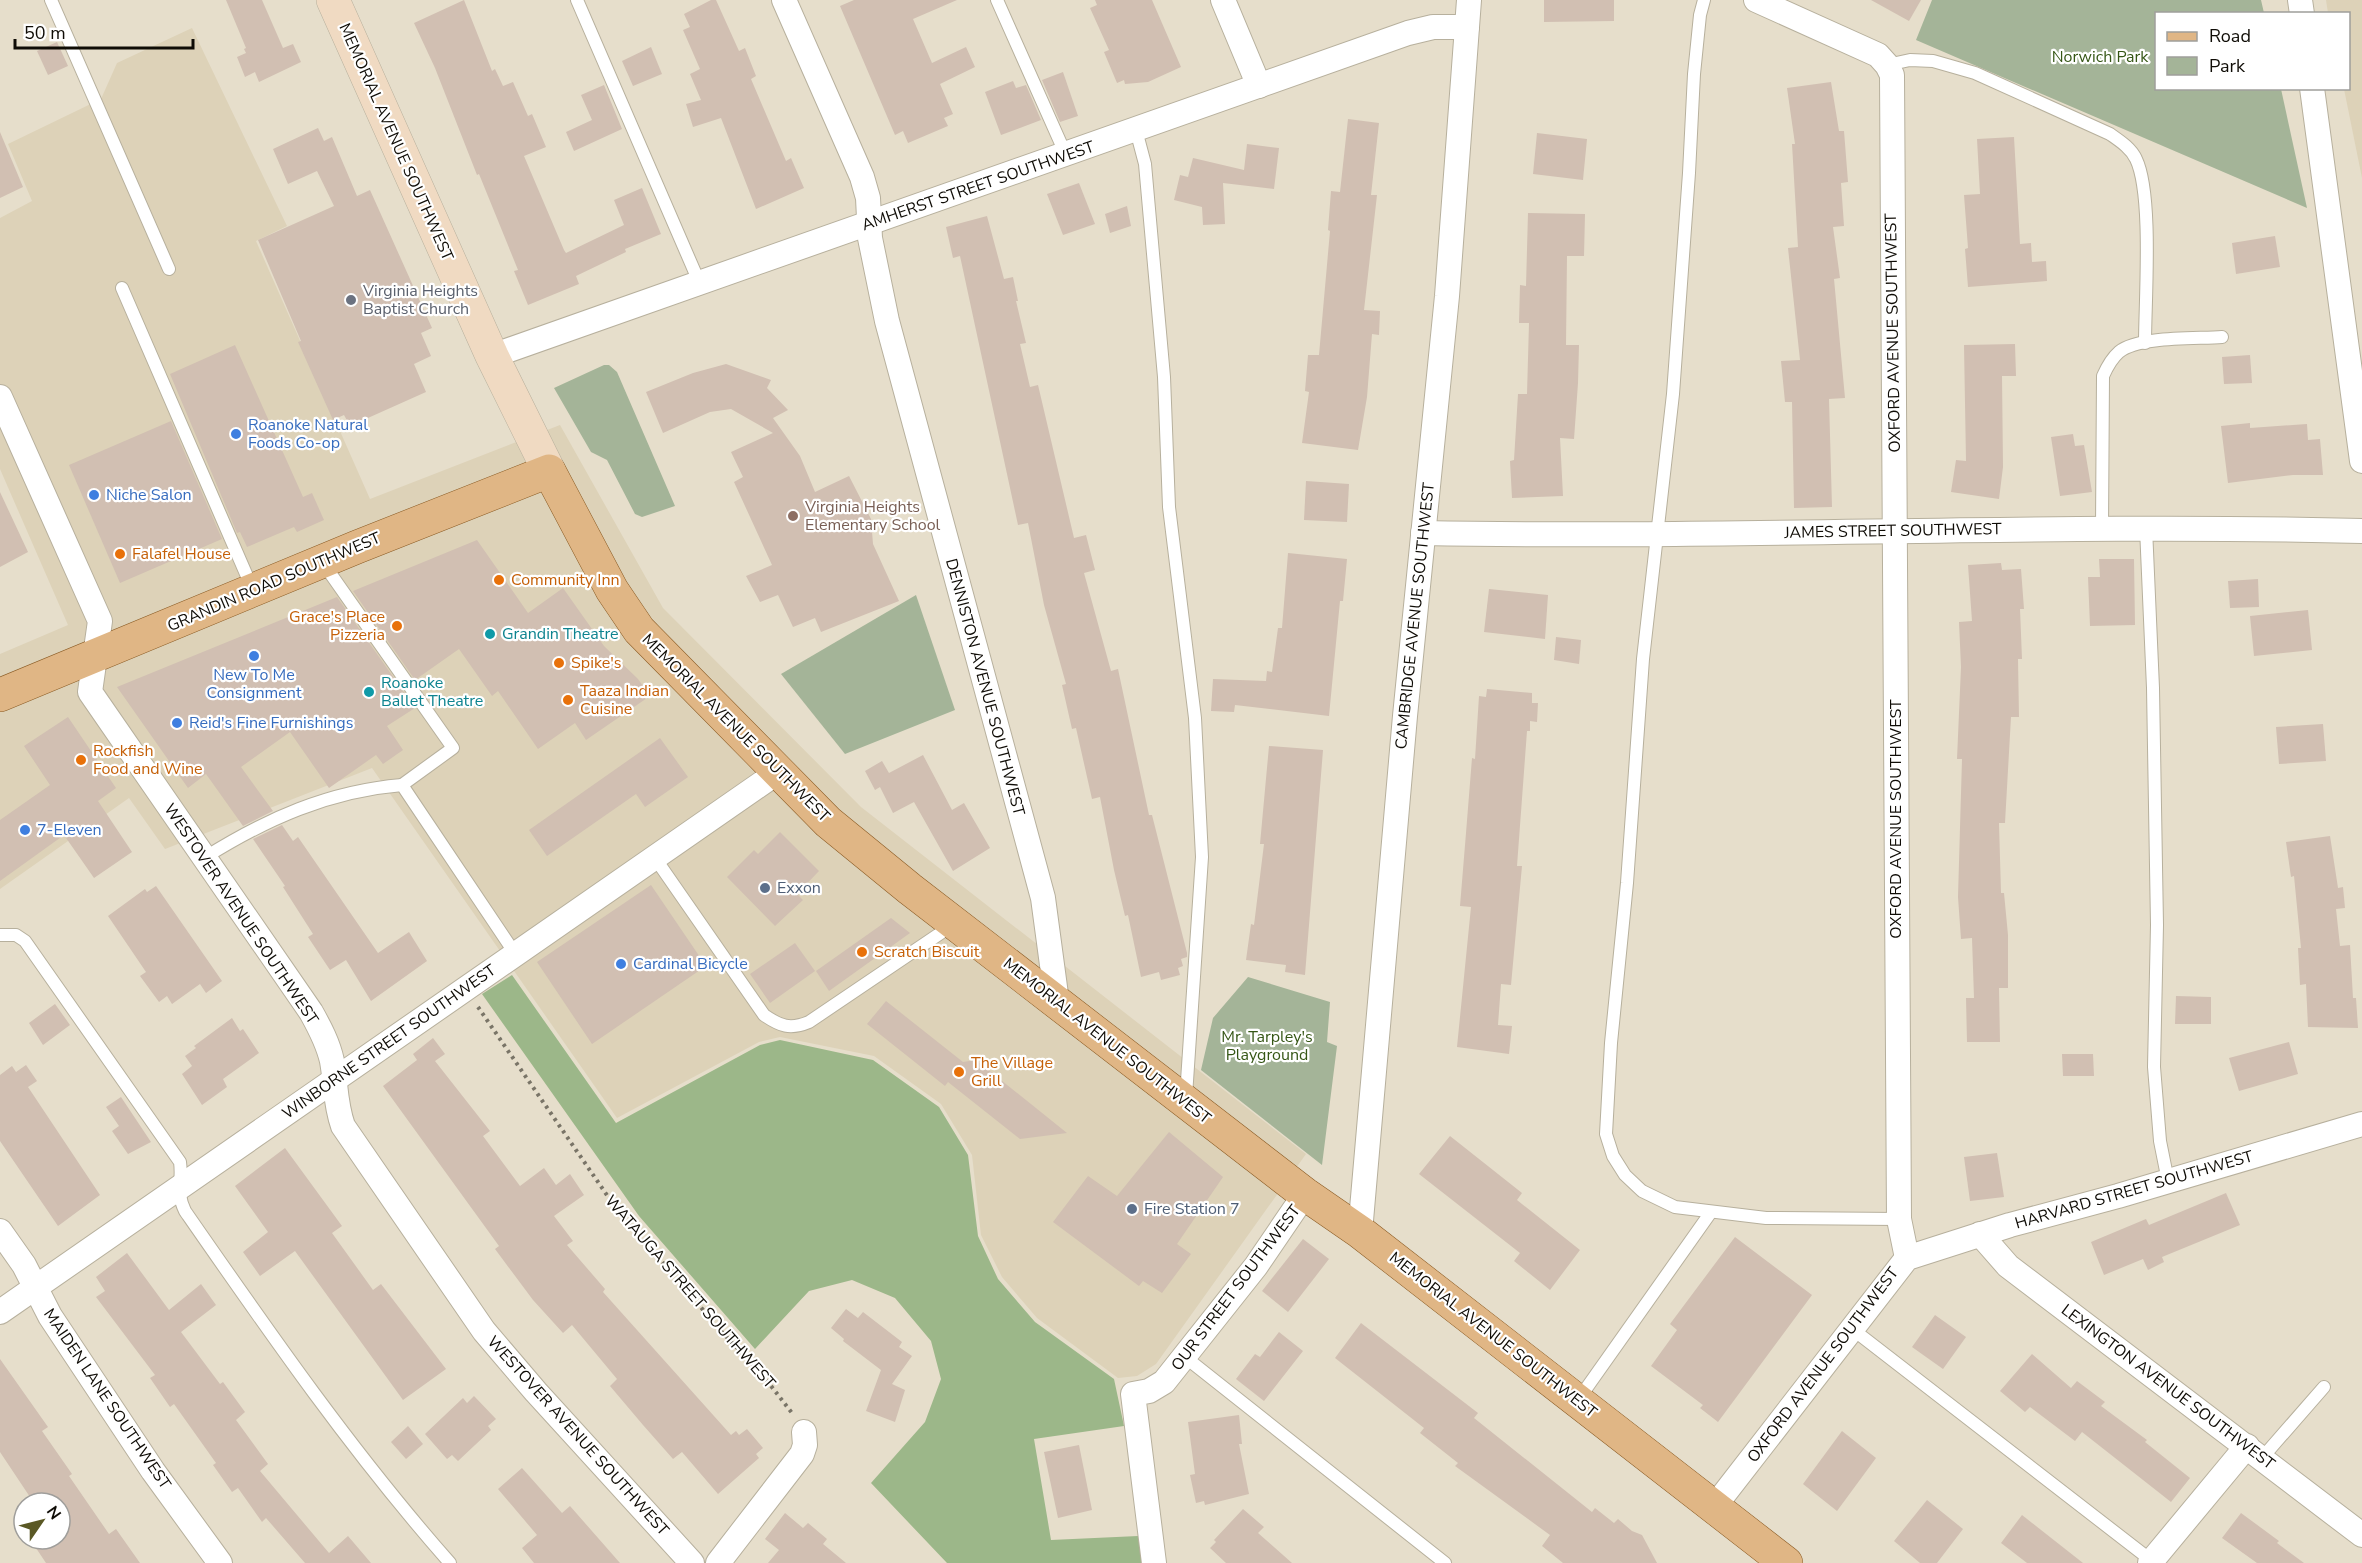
<svg xmlns="http://www.w3.org/2000/svg" width="2362" height="1563" font-family="'Nunito Sans',sans-serif">
<rect width="100%" height="100%" fill="#e6decb"/>
<g fill="#ddd2b8">
<polygon points="2326,0 2362,0 2362,178 2344,89 2348,88 2348,14 2328,13"/>
<polygon points="192,28 287,226 256,241 370,499 560,425 663,608 861,807 1306,1154 1156,1364 1137,1376 1118,1378 1037,1318 1002,1277 981,1235 972,1155 941,1104 874,1056 780,1037 759,1042 617,1118 372,768 165,849 129,798 0,889 0,654 68,625 0,469 0,218 32,201 8,144 101,99 117,63"/>
</g>
<g fill="#a4b498">
<polygon points="1932,0 2261,0 2264,13 2156,14 2156,88 2281,89 2307,208 1916,40"/>
<polygon points="604,365 609,365 617,372 675,506 642,517 635,514 607,460 591,452 554,388"/>
<polygon points="916,595 955,710 845,754 781,674"/>
<polygon points="1248,977 1330,1002 1327,1042 1337,1046 1322,1165 1201,1070 1213,1018"/>
</g>
<polygon fill="#9cb789" points="512,975 616,1123 760,1045 780,1040 873,1060 939,1107 968,1155 978,1236 998,1279 1035,1322 1114,1379 1124,1426 1034,1439 1051,1540 1138,1536 1142,1563 947,1563 871,1483 925,1422 941,1379 931,1341 895,1298 852,1280 809,1291 755,1349 639,1216 482,994"/>
<g fill="#d1bfb2">
<polygon points="226,0 262,0 283,48 293,44 301,62 259,82 255,72 245,77 237,57 246,53 244,49 246,48"/>
<polygon points="464,0 492,71 495,69 503,86 513,82 528,116 532,114 546,147 524,156 564,250 566,253 624,225 614,200 642,188 661,234 625,249 626,252 576,276 579,284 528,305 514,271 518,270 479,174 477,175 435,68 414,23"/>
<polygon points="711,0 716,0 739,51 745,48 756,76 751,79 786,161 791,158 804,188 756,209 721,118 693,127 686,104 701,100 690,74 700,69 683,30 690,27 684,14"/>
<polygon points="854,0 957,0 913,19 932,63 966,47 975,67 940,84 953,114 944,118 948,126 908,143 903,131 895,135 840,6"/>
<polygon points="1095,0 1152,0 1181,67 1148,82 1125,84 1124,80 1117,83 1104,52 1109,50 1090,8 1097,5"/>
<polygon points="1544,0 1614,0 1614,21 1544,22"/>
<polygon points="1871,0 1921,0 1909,21"/>
<polygon points="57,42 68,66 48,75 37,51"/>
<polygon points="651,47 662,74 633,86 622,61"/>
<polygon points="1063,72 1078,116 1060,122 1042,80"/>
<polygon points="1013,81 1016,88 1026,85 1041,120 1001,135 985,92"/>
<polygon points="1831,82 1839,131 1844,131 1848,182 1841,183 1844,226 1833,227 1840,278 1834,279 1845,398 1829,399 1832,507 1794,508 1792,402 1785,402 1781,361 1800,360 1788,248 1798,247 1792,144 1795,144 1787,88"/>
<polygon points="604,85 622,129 574,151 566,132 592,120 581,95"/>
<polygon points="1348,119 1379,123 1371,195 1377,195 1364,310 1380,311 1379,335 1372,334 1367,397 1358,450 1302,443 1309,392 1305,391 1308,355 1319,355 1330,231 1328,230 1331,191 1340,192"/>
<polygon points="318,128 324,141 332,137 357,196 370,190 432,328 421,333 431,356 414,364 426,392 350,426 344,415 333,420 298,342 301,341 258,240 334,206 317,171 288,184 273,149"/>
<polygon points="0,132 23,187 0,198"/>
<polygon points="1537,133 1587,139 1583,180 1533,174"/>
<polygon points="2014,137 2020,244 2031,243 2032,262 2046,261 2047,281 1968,287 1965,249 1968,248 1964,195 1980,194 1977,139"/>
<polygon points="1247,144 1279,148 1274,189 1223,183 1225,224 1203,225 1202,207 1174,200 1180,175 1188,177 1193,158 1244,170"/>
<polygon points="1079,183 1095,224 1063,235 1047,194"/>
<polygon points="1127,206 1131,226 1110,233 1105,214"/>
<polygon points="1528,213 1585,214 1584,256 1567,256 1566,345 1579,345 1578,383 1574,439 1560,438 1563,496 1512,498 1510,461 1514,460 1518,394 1527,394 1529,323 1519,323 1520,285 1526,286"/>
<polygon points="987,216 1004,279 1013,277 1018,301 1016,301 1026,343 1020,344 1030,387 1038,385 1074,538 1086,535 1095,570 1084,573 1111,671 1118,669 1149,815 1152,815 1187,953 1187,957 1181,959 1183,966 1178,968 1180,975 1161,980 1159,972 1141,977 1128,915 1125,916 1114,870 1100,797 1092,799 1076,728 1072,729 1062,685 1066,684 1044,605 1028,523 1018,525 960,256 953,258 946,227"/>
<polygon points="2275,236 2280,267 2236,274 2232,243"/>
<polygon points="2015,344 2016,376 2002,376 2003,467 1999,499 1951,492 1956,460 1966,461 1964,345"/>
<polygon points="235,345 303,497 312,493 324,520 297,532 294,527 247,547 240,532 237,533 170,374"/>
<polygon points="2250,355 2252,383 2224,384 2222,357"/>
<polygon points="726,364 771,380 767,388 788,410 773,418 800,456 815,492 849,476 871,519 873,544 899,601 821,632 815,618 793,627 778,595 760,602 746,576 772,565 734,482 743,477 731,452 773,433 731,409 710,412 663,433 646,392 693,373"/>
<polygon points="171,421 222,539 120,583 69,465"/>
<polygon points="2250,423 2250,428 2307,424 2308,440 2320,439 2323,475 2293,475 2228,483 2221,426"/>
<polygon points="2073,434 2075,446 2084,445 2092,492 2060,496 2051,437"/>
<polygon points="1306,481 1349,484 1347,522 1304,520"/>
<polygon points="0,492 28,552 0,567"/>
<polygon points="477,540 528,613 563,588 604,646 638,679 650,696 586,740 575,723 538,749 498,691 492,696 459,649 415,680 353,591"/>
<polygon points="1288,553 1347,559 1343,601 1340,601 1329,716 1235,705 1234,712 1211,711 1213,679 1266,681 1267,671 1272,672 1278,628 1282,628"/>
<polygon points="2099,559 2134,559 2135,625 2090,626 2088,577 2100,577"/>
<polygon points="2001,563 2002,570 2021,569 2024,609 2020,609 2022,659 2018,659 2019,717 2011,717 2005,823 1999,823 2001,893 2004,893 2008,935 2008,988 1999,988 2000,1042 1967,1042 1966,998 1974,998 1972,938 1961,939 1958,897 1962,759 1957,759 1961,667 1959,622 1972,621 1968,565"/>
<polygon points="2258,579 2259,607 2230,608 2228,581"/>
<polygon points="1489,589 1548,595 1545,639 1484,632"/>
<polygon points="337,597 415,708 387,726 403,750 383,764 376,755 329,788 290,732 241,767 273,811 243,826 206,774 188,788 117,687"/>
<polygon points="2308,610 2312,650 2254,656 2250,616"/>
<polygon points="1556,637 1581,640 1579,664 1554,660"/>
<polygon points="1487,689 1532,693 1532,703 1538,703 1537,722 1530,721 1530,731 1527,731 1517,866 1522,866 1511,985 1501,984 1498,1025 1512,1026 1509,1054 1457,1047 1471,907 1460,906 1466,833 1472,758 1475,759 1479,696 1486,697"/>
<polygon points="68,717 116,788 98,801 132,852 94,878 64,835 0,881 0,820 50,785 24,746"/>
<polygon points="2323,724 2326,761 2279,764 2276,727"/>
<polygon points="660,738 688,777 645,807 636,794 547,856 529,830"/>
<polygon points="1269,746 1323,750 1305,975 1285,972 1286,965 1246,960 1251,924 1254,925 1264,844 1260,844"/>
<polygon points="923,755 952,810 964,803 990,848 953,871 914,802 893,813 880,787 875,790 865,771 882,761 889,773"/>
<polygon points="282,825 293,841 298,837 378,953 409,932 427,961 371,1001 346,960 330,970 308,937 313,934 283,887 285,886 253,839"/>
<polygon points="780,832 819,871 797,894 803,900 775,926 727,877 754,850 758,854"/>
<polygon points="2330,836 2338,888 2343,887 2345,908 2336,909 2340,946 2350,945 2353,998 2356,998 2358,1028 2308,1027 2306,984 2300,985 2298,948 2301,948 2294,876 2291,877 2286,842"/>
<polygon points="651,885 706,966 592,1044 537,962"/>
<polygon points="156,886 222,981 206,993 200,984 172,1004 167,996 159,1002 140,976 146,972 108,916 145,889 147,892"/>
<polygon points="891,918 910,933 829,991 816,971"/>
<polygon points="795,943 815,971 770,1003 750,974"/>
<polygon points="2176,996 2211,997 2211,1024 2175,1024"/>
<polygon points="886,1001 963,1062 976,1060 1067,1133 1020,1139 948,1082 945,1086 867,1024"/>
<polygon points="55,1004 70,1025 43,1045 29,1023"/>
<polygon points="232,1018 240,1031 243,1029 259,1053 223,1079 227,1087 202,1105 182,1074 192,1066 185,1056 196,1048 194,1046"/>
<polygon points="433,1038 445,1054 435,1061 490,1131 483,1136 520,1186 544,1168 556,1185 570,1174 584,1195 554,1216 573,1241 567,1245 605,1289 603,1292 731,1435 736,1431 739,1435 747,1429 763,1448 756,1454 759,1458 718,1494 682,1452 673,1459 643,1425 610,1386 617,1379 572,1325 563,1333 533,1300 495,1249 499,1246 383,1086 417,1060 413,1054"/>
<polygon points="2289,1042 2298,1074 2239,1091 2229,1058"/>
<polygon points="2062,1054 2093,1054 2094,1076 2063,1076"/>
<polygon points="26,1065 37,1081 28,1087 100,1195 58,1226 0,1141 0,1075 12,1066 16,1072"/>
<polygon points="121,1097 151,1142 128,1154 112,1131 119,1126 106,1107"/>
<polygon points="1169,1132 1223,1177 1177,1244 1191,1254 1162,1293 1143,1281 1139,1286 1053,1222 1088,1176 1117,1196"/>
<polygon points="1450,1136 1522,1193 1517,1200 1580,1250 1550,1290 1514,1261 1520,1253 1419,1174"/>
<polygon points="285,1148 342,1226 332,1233 373,1290 381,1284 446,1369 403,1400 295,1251 260,1276 243,1252 268,1232 235,1186"/>
<polygon points="1997,1153 2004,1197 1970,1201 1964,1157"/>
<polygon points="2226,1193 2240,1225 2162,1257 2164,1262 2148,1270 2143,1259 2104,1275 2091,1242 2146,1219 2149,1225"/>
<polygon points="1735,1237 1812,1295 1718,1422 1700,1408 1703,1405 1651,1366 1677,1330 1670,1324"/>
<polygon points="1303,1239 1329,1259 1288,1312 1262,1291"/>
<polygon points="127,1253 169,1310 201,1284 216,1305 181,1332 220,1384 223,1382 245,1412 236,1420 268,1464 260,1471 329,1553 348,1536 371,1563 305,1563 266,1518 262,1522 238,1488 232,1492 213,1465 216,1463 174,1404 170,1407 150,1378 155,1375 96,1297 105,1291 96,1277"/>
<polygon points="846,1309 858,1318 863,1312 902,1342 899,1347 912,1356 892,1384 905,1390 895,1422 866,1411 881,1370 843,1341 844,1339 831,1328"/>
<polygon points="1935,1315 1966,1337 1943,1369 1912,1347"/>
<polygon points="1361,1323 1478,1413 1474,1418 1592,1512 1595,1508 1614,1523 1618,1519 1632,1531 1642,1535 1657,1563 1563,1563 1542,1546 1550,1535 1455,1466 1458,1463 1420,1433 1424,1428 1335,1358"/>
<polygon points="1279,1332 1303,1351 1264,1401 1236,1379 1255,1354 1260,1357"/>
<polygon points="2032,1354 2071,1388 2077,1381 2105,1402 2101,1406 2147,1440 2145,1442 2190,1478 2171,1502 2082,1432 2075,1441 2030,1407 2025,1412 2000,1391"/>
<polygon points="0,1359 48,1427 42,1431 72,1474 69,1476 109,1534 116,1529 140,1563 46,1563 30,1539 60,1539 60,1503 34,1503 0,1452"/>
<polygon points="474,1396 496,1419 488,1426 491,1430 458,1461 452,1455 447,1459 425,1434 463,1398 467,1403"/>
<polygon points="1239,1415 1242,1444 1239,1444 1249,1494 1205,1505 1204,1501 1196,1503 1190,1475 1195,1474 1188,1422"/>
<polygon points="408,1426 423,1444 406,1459 391,1442"/>
<polygon points="1842,1431 1876,1458 1837,1511 1803,1484"/>
<polygon points="1079,1445 1092,1510 1058,1518 1044,1452"/>
<polygon points="522,1468 562,1513 570,1506 620,1563 534,1563 522,1548 537,1535 498,1489"/>
<polygon points="1927,1500 1963,1529 1937,1563 1920,1563 1894,1541"/>
<polygon points="1243,1509 1264,1527 1258,1533 1292,1563 1226,1563 1210,1548 1216,1542 1214,1540"/>
<polygon points="785,1513 803,1528 808,1523 827,1539 823,1544 846,1563 768,1563 779,1550 765,1539"/>
<polygon points="2241,1513 2279,1541 2277,1543 2304,1563 2257,1563 2222,1538"/>
<polygon points="2022,1515 2083,1563 2027,1563 2001,1543"/>
</g>
<g fill="none" stroke-linecap="round" stroke-linejoin="round">
<defs>
<g id="lane">
<polyline points="51,0 169,269"/>
<polyline points="577,0 700,284"/>
<polyline points="997,0 1066,155"/>
<polyline points="1704,0 1700,15 1694,74 1689,173 1673,394 1643,659 1627,883 1611,1043 1606,1134 1613,1156 1625,1175 1642,1191 1675,1207 1766,1218 1899,1219"/>
<path d="M1887 65 1910 60 1933 61 1975 73 2110 134C2120 141 2131 148 2136 159 2153 194 2145 301 2145 343"/>
<polyline points="1136,130 1145,164 1164,377 1169,507 1195,718 1202,857 1186,1096"/>
<polyline points="122,288 253,590"/>
<path d="M2102 528 2103 376C2107 367 2111 359 2119 352 2139 336 2196 339 2222 337"/>
<polyline points="2146,528 2153,688 2157,925 2154,1067 2160,1141 2168,1181"/>
<polyline points="323,563 453,748 402,785"/>
<path d="M204 858C266 819 329 791 402 785L516 955"/>
<path d="M655 858 764 1015C780 1026 790 1030 809 1022L954 924"/>
<path d="M0 935H16L25 941 180 1162C183 1183 175 1190 185 1211 269 1332 352 1452 450 1563"/>
<polyline points="1851,1328 2152,1561"/>
<polyline points="1185,1357 1445,1563"/>
<polyline points="1578,1400 1711,1212"/>
<polyline points="2262,1458 2324,1387"/>
</g>
<g id="street">
<polyline points="784,0 862,177 868,198 870,238 887,321 1043,898 1057,1002"/>
<polyline points="1223,0 1259,86"/>
<polyline points="1756,0 1878,55 1887,65 1892,75 1899,1219 1907,1258"/>
<polyline points="2300,0 2302,14"/>
<polyline points="2312,88 2362,461"/>
<polyline points="492,356 1408,33 1433,27 1467,27"/>
<path d="M0 397 100 621 90 692 311 1012C320 1028 328 1043 332 1061 336 1083 335 1104 343 1126L484 1331 536 1392 692 1563"/>
<path d="M1423 533C1736 539 2049 523 2362 531"/>
<polyline points="0,1231 24,1265 50,1316 153,1471 220,1563"/>
<polyline points="1360,1232 1405,716 1447,296 1469,0"/>
<polyline points="1980,1234 2008,1266 2362,1535"/>
<polyline points="0,1312 778,772"/>
<polyline points="1714,1507 1907,1258 2010,1225 2118,1196 2362,1124"/>
<polyline points="718,1563 802,1454 805,1445 804,1432"/>
<polyline points="1154,1563 1133,1394 1149,1391 1164,1382 1256,1266 1305,1194"/>
<polyline points="2150,1563 2247,1446"/>
</g>
<polyline id="secondary" points="333,0 492,356 549,471"/>
<polyline id="primary" points="0,695 357,547 549,471 612,590 639,630 828,822 910,889 1305,1194 1360,1232 1786,1563"/>
</defs>
<use href="#lane" stroke="#b7b09d" stroke-width="14"/>
<use href="#street" stroke="#b7b09d" stroke-width="26"/>
<use href="#secondary" stroke="#b7b09d" stroke-width="34"/>
<use href="#primary" stroke="#8a5b24" stroke-width="34"/>
<polyline stroke="#797467" stroke-width="4" stroke-dasharray="3 4.5" stroke-linecap="butt" points="478,1007 611,1201 720,1330 761,1373 792,1413"/>
<use href="#lane" stroke="#fff" stroke-width="12"/>
<use href="#street" stroke="#fff" stroke-width="24"/>
<use href="#secondary" stroke="#f0dac2" stroke-width="33"/>
<use href="#primary" stroke="#e0b685" stroke-width="33"/>
</g>
<circle fill="#6b7280" stroke="#fff" stroke-width="2" cx="351" cy="300" r="6"/>
<g fill="#3f7fe0" stroke="#fff" stroke-width="2">
<circle cx="236" cy="434" r="6"/>
<circle cx="94" cy="495" r="6"/>
<circle cx="254" cy="656" r="6"/>
<circle cx="177" cy="723" r="6"/>
<circle cx="25" cy="830" r="6"/>
<circle cx="621" cy="964" r="6"/>
</g>
<circle fill="#8d6e63" stroke="#fff" stroke-width="2" cx="793" cy="516" r="6"/>
<g fill="#e8710a" stroke="#fff" stroke-width="2">
<circle cx="120" cy="554" r="6"/>
<circle cx="499" cy="580" r="6"/>
<circle cx="397" cy="626" r="6"/>
<circle cx="559" cy="663" r="6"/>
<circle cx="568" cy="700" r="6"/>
<circle cx="81" cy="760" r="6"/>
<circle cx="862" cy="952" r="6"/>
<circle cx="959" cy="1072" r="6"/>
</g>
<g fill="#0f9aa8" stroke="#fff" stroke-width="2">
<circle cx="490" cy="634" r="6"/>
<circle cx="369" cy="692" r="6"/>
</g>
<g fill="#5c6f8a" stroke="#fff" stroke-width="2">
<circle cx="765" cy="888" r="6"/>
<circle cx="1132" cy="1209" r="6"/>
</g>
<g text-anchor="middle" dominant-baseline="central" stroke-width="4.5" stroke-linejoin="round" paint-order="stroke">
<g font-size="16" fill="#355615" stroke="#fff">
<text x="2100" y="57">Norwich Park</text>
<text x="1267" y="1037">Mr. Tarpley's<tspan x="1267" dy="18">Playground</tspan></text>
</g>
<g font-size="16" fill="#0f0c06" stroke="#fff">
<text transform="translate(396 142) rotate(66)">MEMORIAL AVENUE SOUTHWEST</text>
<text transform="translate(978 186) rotate(-19)">AMHERST STREET SOUTHWEST</text>
<text transform="translate(1893 333) rotate(-91)">OXFORD AVENUE SOUTHWEST</text>
<text transform="translate(1893 531) rotate(-1)">JAMES STREET SOUTHWEST</text>
<text transform="translate(274 582) rotate(-23)">GRANDIN ROAD SOUTHWEST</text>
<text transform="translate(1415 616) rotate(-84)">CAMBRIDGE AVENUE SOUTHWEST</text>
<text transform="translate(985 687) rotate(75)">DENNISTON AVENUE SOUTHWEST</text>
<text transform="translate(736 728) rotate(45)">MEMORIAL AVENUE SOUTHWEST</text>
<text transform="translate(1896 819) rotate(-90)">OXFORD AVENUE SOUTHWEST</text>
<text transform="translate(241 914) rotate(56)">WESTOVER AVENUE SOUTHWEST</text>
<text transform="translate(1107 1041) rotate(38)">MEMORIAL AVENUE SOUTHWEST</text>
<text transform="translate(389 1042) rotate(-35)">WINBORNE STREET SOUTHWEST</text>
<text transform="translate(2134 1190) rotate(-16)">HARVARD STREET SOUTHWEST</text>
<text transform="translate(1236 1288) rotate(-53)">OUR STREET SOUTHWEST</text>
<text transform="translate(690 1292) rotate(49)">WATAUGA STREET SOUTHWEST</text>
<text transform="translate(1493 1335) rotate(38)">MEMORIAL AVENUE SOUTHWEST</text>
<text transform="translate(1823 1365) rotate(-53)">OXFORD AVENUE SOUTHWEST</text>
<text transform="translate(2168 1387) rotate(37)">LEXINGTON AVENUE SOUTHWEST</text>
<text transform="translate(107 1399) rotate(56)">MAIDEN LANE SOUTHWEST</text>
<text transform="translate(578 1436) rotate(48)">WESTOVER AVENUE SOUTHWEST</text>
</g>
<g font-size="16" fill="#5b616d" stroke="#fff" text-anchor="start">
<text x="363" y="291">Virginia Heights<tspan x="363" dy="18">Baptist Church</tspan></text>
</g>
<g font-size="16" fill="#366cbe" stroke="#fff" text-anchor="start">
<text x="248" y="425">Roanoke Natural<tspan x="248" dy="18">Foods Co-op</tspan></text>
<text x="106" y="495">Niche Salon</text>
<text x="254" y="675" text-anchor="middle">New To Me<tspan x="254" dy="18">Consignment</tspan></text>
<text x="189" y="723">Reid's Fine Furnishings</text>
<text x="37" y="830">7-Eleven</text>
<text x="633" y="964">Cardinal Bicycle</text>
</g>
<g font-size="16" fill="#785e54" stroke="#fff" text-anchor="start">
<text x="805" y="507">Virginia Heights<tspan x="805" dy="18">Elementary School</tspan></text>
</g>
<g font-size="16" fill="#c56008" stroke="#fff" text-anchor="start">
<text x="132" y="554">Falafel House</text>
<text x="511" y="580">Community Inn</text>
<text x="385" y="617" text-anchor="end">Grace's Place<tspan x="385" dy="18">Pizzeria</tspan></text>
<text x="571" y="663">Spike's</text>
<text x="580" y="691">Taaza Indian<tspan x="580" dy="18">Cuisine</tspan></text>
<text x="93" y="751">Rockfish<tspan x="93" dy="18">Food and Wine</tspan></text>
<text x="874" y="952">Scratch Biscuit</text>
<text x="971" y="1063">The Village<tspan x="971" dy="18">Grill</tspan></text>
</g>
<g font-size="16" fill="#0d838f" stroke="#fff" text-anchor="start">
<text x="502" y="634">Grandin Theatre</text>
<text x="381" y="683">Roanoke<tspan x="381" dy="18">Ballet Theatre</tspan></text>
</g>
<g font-size="16" fill="#4e5e75" stroke="#fff" text-anchor="start">
<text x="777" y="888">Exxon</text>
<text x="1144" y="1209">Fire Station 7</text>
</g>
</g>
<rect x="2155" y="12" width="195" height="78" fill="#ffffff" stroke="#9f9e9b" stroke-width="1.5"/>
<rect x="2167" y="32" width="30" height="9" fill="#e0b685" stroke="#9f9e9b" stroke-width="1.5"/>
<text x="2209" y="42" font-size="18" fill="#0f0c06">Road</text>
<rect x="2167" y="57" width="30" height="18" fill="#a4b498" stroke="#9f9e9b" stroke-width="1.5"/>
<text x="2209" y="72" font-size="18" fill="#0f0c06">Park</text>
<g transform="translate(42 1521) rotate(55)"><circle r="28" fill="#ffffff" stroke="#9f9e9b" stroke-width="1.5"/>
<path d="M0-4.5L10 22L0 15L-10 22Z" fill="#5a5825"/>
<text y="-9" font-size="16" font-weight="bold" text-anchor="middle" fill="#0f0c06">N</text>
</g>
<path d="M15 39v9h178v-9" fill="none" stroke="#0f0c06" stroke-width="3"/>
<text x="24" y="39" font-size="18" fill="#0f0c06" stroke="#ffffff" stroke-width="4.5" paint-order="stroke">50 m</text>
</svg>
